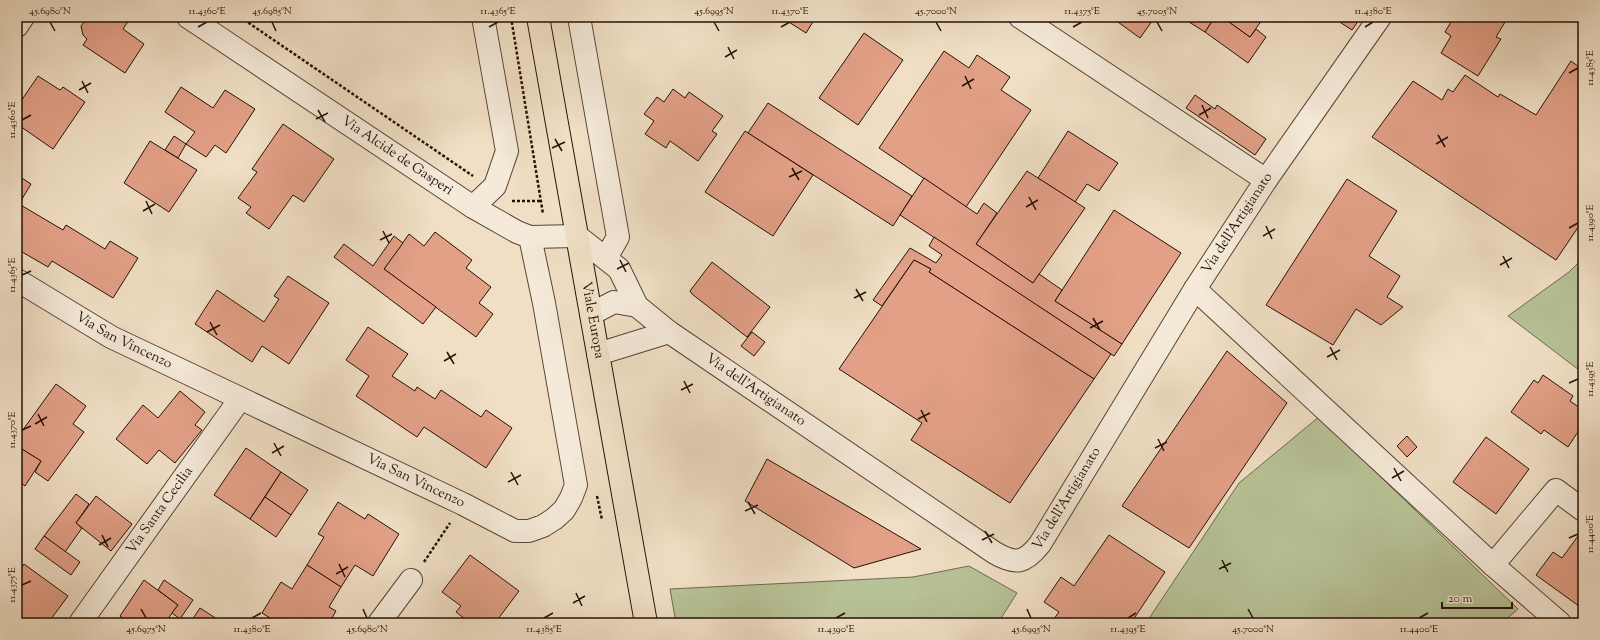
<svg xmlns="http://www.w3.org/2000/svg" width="1600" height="640" font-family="'Sorts Mill Goudy',serif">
<rect width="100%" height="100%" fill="#f0dfc5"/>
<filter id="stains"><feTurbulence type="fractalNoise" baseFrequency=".005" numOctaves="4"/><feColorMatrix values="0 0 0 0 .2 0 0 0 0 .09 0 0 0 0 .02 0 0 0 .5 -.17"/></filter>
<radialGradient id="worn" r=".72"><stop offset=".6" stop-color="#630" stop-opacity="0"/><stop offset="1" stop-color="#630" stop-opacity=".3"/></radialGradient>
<g fill="#b7c296" stroke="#6e6a4f">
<polygon points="1583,258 1583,373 1508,316 1569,272"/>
<polygon points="1320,416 1362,459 1518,609 1502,623 1146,623 1239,483"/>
<polygon points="969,566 1017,593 998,623 676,623 670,589 913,577"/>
</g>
<g fill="#e2a087" stroke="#261108">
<polygon points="88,17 131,17 123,29 144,44 125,73 83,45 87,39 83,35 81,26"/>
<polygon points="781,17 816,17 806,33"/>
<polygon points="1111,17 1155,17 1140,38"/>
<polygon points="1181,17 1215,17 1205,32"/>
<polygon points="1215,17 1222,17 1250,37 1256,29 1266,37 1248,63 1205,32"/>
<polygon points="1222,17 1264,17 1250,37"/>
<polygon points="1332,17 1361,17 1352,30"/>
<polygon points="1454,17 1508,17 1496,37 1501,39 1478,76 1441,53 1451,36 1445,32"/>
<polygon points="864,33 903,60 858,125 819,98"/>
<polygon points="944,51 969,68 977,55 1010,77 1001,90 1031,110 966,207 879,148"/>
<polygon points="1571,61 1579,67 1583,61 1583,231 1579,226 1556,260 1372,137 1413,81 1442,100 1448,89 1453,92 1465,75 1498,97 1500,94 1536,115"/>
<polygon points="38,76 60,90 63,87 85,102 53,149 17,124 17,107"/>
<polygon points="181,87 213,108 225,90 255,109 226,153 215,145 206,157 186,144 195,132 165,112"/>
<polygon points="673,89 685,98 689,92 723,116 712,131 717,134 698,161 670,141 666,148 645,134 654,121 644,114 657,97 664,102"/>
<polygon points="1195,95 1215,109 1217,105 1266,139 1255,155 1186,108"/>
<polygon points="768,103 912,196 893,226 748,133"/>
<polygon points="283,124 334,159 304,202 293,195 269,229 246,213 251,207 238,198 257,172 252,169"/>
<polygon points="745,131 813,175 773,236 705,192"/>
<polygon points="1068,131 1118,163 1099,191 1087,184 1075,202 1038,178"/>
<polygon points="174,136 186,144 178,158 165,150"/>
<polygon points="150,141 197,170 169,212 124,183"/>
<polygon points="1027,171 1085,208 1033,283 976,244"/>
<polygon points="17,175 31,184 19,204 63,230 66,225 105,249 110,241 138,258 113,298 52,261 48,267 17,249"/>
<polygon points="924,178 977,214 984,203 997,213 976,244 1033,283 1039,274 1062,290 1055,301 1122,344 1114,356 900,215"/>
<polygon points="1347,179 1397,211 1369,256 1400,276 1387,297 1403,307 1381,325 1356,309 1333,345 1266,305"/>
<polygon points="1114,210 1181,253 1122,344 1055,301"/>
<polygon points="435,232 472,260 466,268 491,287 479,303 493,314 476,337 384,269 409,234 424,246"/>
<polygon points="394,236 403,243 384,269 436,307 423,324 334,257 344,244 373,266"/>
<polygon points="934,237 1111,354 1094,379 929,272 931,269 914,260 882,306 873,300 910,248 936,263 942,255 929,246"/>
<polygon points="914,260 931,269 929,272 1094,379 1010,503 911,440 922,423 839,369"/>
<polygon points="712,262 770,307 747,337 692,294 690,291"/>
<polygon points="288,276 329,303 289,364 262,346 252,362 195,324 217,290 264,322 279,299 274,296"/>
<polygon points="368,327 408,354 392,376 415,391 417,387 435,399 441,390 481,417 486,410 512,428 486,468 424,427 417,437 356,396 369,376 346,360"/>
<polygon points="752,332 765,342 754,356 741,346"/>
<polygon points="1227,351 1287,403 1189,548 1122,506"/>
<polygon points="1543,375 1573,396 1570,401 1583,410 1583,424 1568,447 1544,430 1541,434 1511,412 1534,380 1538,383"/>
<polygon points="56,384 86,406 73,424 84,432 48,481 35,472 41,461 17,446 17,438"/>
<polygon points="180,391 205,412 195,425 202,430 175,463 159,450 147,464 116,439 143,405 158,418"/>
<polygon points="1407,436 1417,447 1407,457 1397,446"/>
<polygon points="1486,437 1529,469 1496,514 1453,482"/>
<polygon points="17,446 41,461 25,486 17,480"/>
<polygon points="246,448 281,472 250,519 214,495"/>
<polygon points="767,459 921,549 854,568 745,501"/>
<polygon points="281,472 308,490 291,515 265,497"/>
<polygon points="76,494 89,504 76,523 82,528 65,552 44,536"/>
<polygon points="96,496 132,524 111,551 76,523"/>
<polygon points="265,497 291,515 276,537 250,519"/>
<polygon points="338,502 365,519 368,514 399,534 373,576 355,565 341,587 307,565 324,537 318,534"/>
<polygon points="1109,535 1165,572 1131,623 1051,623 1059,612 1044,602 1061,577 1074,586"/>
<polygon points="44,536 80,562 71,575 35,549"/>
<polygon points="1578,536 1583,540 1583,609 1536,575 1553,552 1562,558"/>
<polygon points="470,555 519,591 495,623 470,623 456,612 461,606 442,592"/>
<polygon points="24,564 68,596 48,623 27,623 17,616 17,575"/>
<polygon points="307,565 341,587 329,607 336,611 329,623 278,623 262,613 281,582 292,589"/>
<polygon points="144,580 178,605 165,623 130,623 120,616"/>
<polygon points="164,580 193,600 180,619 172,613 178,605 158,590"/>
<polygon points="200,608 217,619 214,623 196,623 192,620"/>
</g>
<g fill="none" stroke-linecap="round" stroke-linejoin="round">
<defs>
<g id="minor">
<path id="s1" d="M188 17 473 207 517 232 530 237 577 236 619 269 637 306 669 332 995 553C1016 565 1025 563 1040 544L1195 289 1266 180 1380 17"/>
<polyline points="579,17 618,237 606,258"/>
<polyline points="1020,17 1266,180"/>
<polyline points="17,26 23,17"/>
<polyline points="473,207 495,186 507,151 483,17"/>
<path id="s2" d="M17 280 111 337 463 504 515 531H529L543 526 554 519 564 510 571 498 576 485 544 303 530 237"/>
<polyline points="1195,289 1493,565 1560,623"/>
<polyline points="591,314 614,302 637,306"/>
<polyline points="598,354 669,332"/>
<polyline points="1493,565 1556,490 1583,510"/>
<path id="s3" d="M80 623 240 399"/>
<polyline points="379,623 411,580"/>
</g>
<g id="major">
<path id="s4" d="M538 17 646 623"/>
</g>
</defs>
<use href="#minor" stroke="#584437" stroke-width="24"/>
<use href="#major" stroke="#261108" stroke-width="24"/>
<g stroke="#261108" stroke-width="2.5" stroke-dasharray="3 2" stroke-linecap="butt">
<polyline points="240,17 473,176"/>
<polyline points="511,17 543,214"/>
<polyline points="512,201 541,201"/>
<polyline points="597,496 602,520"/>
<polyline points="424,562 450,523"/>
</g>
<use href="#minor" stroke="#f5ead9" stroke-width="22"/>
<use href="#major" stroke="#f0dfc5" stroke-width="22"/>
</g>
<path fill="none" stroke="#261108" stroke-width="1.5" d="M50 22 55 31M272 22 276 31M714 22 719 31M936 22 941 31M1157 22 1162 31M198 27 207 22M489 27 498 22M781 27 790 22M1073 27 1082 22M1365 27 1373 22M728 47 734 59M725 57 737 50M1569 73 1578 68M965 76 971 89M82 81 88 93M962 86 974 79M79 90 91 83M1202 105 1208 118M318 110 325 122M1199 115 1211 108M316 119 328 113M22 120 31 115M1438 135 1445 147M555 139 562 151M1436 144 1448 137M552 148 565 142M792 168 799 180M789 177 802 171M1029 197 1036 210M146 201 152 214M1026 207 1038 200M143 211 155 204M1266 226 1272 239M1569 228 1578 223M383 231 389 243M1263 236 1275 229M380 240 392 234M1503 256 1509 268M620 260 626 272M1500 265 1512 258M617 269 629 263M22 275 31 271M856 289 863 301M854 298 866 292M1093 318 1100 330M210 322 217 335M1090 328 1103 321M207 332 220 325M1330 347 1337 360M447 352 454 364M1327 357 1340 350M444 361 456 354M684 381 690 393M1569 383 1578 379M681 390 693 384M921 410 927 422M38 414 44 426M918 419 930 413M35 424 47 417M22 430 31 426M1158 439 1164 451M274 443 281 456M1155 448 1167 442M272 453 284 446M1394 468 1401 481M511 472 518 485M1392 478 1404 471M508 482 521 475M748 502 755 514M745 511 758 505M985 531 992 543M102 535 108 547M1569 538 1578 534M982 540 994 534M99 545 111 538M1222 560 1228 572M339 564 345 577M1219 569 1231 563M336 574 348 567M22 585 31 581M576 593 582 606M573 603 585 596M141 609 146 618M363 609 367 618M1027 609 1031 618M1248 609 1253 618M252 618 261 613M544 618 553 613M836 618 845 613M1128 618 1136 613M1419 618 1428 613"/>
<g text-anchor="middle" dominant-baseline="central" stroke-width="3" stroke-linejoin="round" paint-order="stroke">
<g font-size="14" fill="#261108" stroke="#f5ead9">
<text stroke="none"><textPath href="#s1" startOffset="251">Via Alcide de Gasperi</textPath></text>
<text stroke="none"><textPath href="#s1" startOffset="1413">Via dell'Artigianato</textPath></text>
<text stroke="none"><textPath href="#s4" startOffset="308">Viale Europa</textPath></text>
<text stroke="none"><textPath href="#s2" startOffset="123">Via San Vincenzo</textPath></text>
<text stroke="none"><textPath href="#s1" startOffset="694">Via dell'Artigianato</textPath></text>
<text stroke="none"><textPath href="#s2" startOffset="447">Via San Vincenzo</textPath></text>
<text stroke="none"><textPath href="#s1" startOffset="1089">Via dell'Artigianato</textPath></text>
<text stroke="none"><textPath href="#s3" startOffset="138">Via Santa Cecilia</textPath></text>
</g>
</g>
<rect width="1600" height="640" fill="none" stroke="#f0dfc5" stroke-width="44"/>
<path d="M1442 602v6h70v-6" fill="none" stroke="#261108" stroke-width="2"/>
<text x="1448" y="602" font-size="12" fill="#261108" stroke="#f5ead9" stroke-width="3" paint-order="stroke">20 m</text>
<rect x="22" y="22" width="1556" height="596" fill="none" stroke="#261108" stroke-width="1.5"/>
<g font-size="10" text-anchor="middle" fill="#261108">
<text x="50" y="14">45.6980°N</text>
<text x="207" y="14">11.4360°E</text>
<text x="272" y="14">45.6985°N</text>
<text x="498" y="14">11.4365°E</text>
<text x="714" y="14">45.6995°N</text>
<text x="790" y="14">11.4370°E</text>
<text x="936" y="14">45.7000°N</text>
<text x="1082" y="14">11.4375°E</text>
<text x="1157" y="14">45.7005°N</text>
<text x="1373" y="14">11.4380°E</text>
<text transform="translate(1589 68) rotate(-90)" y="4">11.4385°E</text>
<text transform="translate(11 120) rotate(-90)" y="4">11.4360°E</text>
<text transform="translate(1589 223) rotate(-90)" y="4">11.4390°E</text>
<text transform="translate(11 275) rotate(-90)" y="4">11.4365°E</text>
<text transform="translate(1589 379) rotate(-90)" y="4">11.4395°E</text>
<text transform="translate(11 430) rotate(-90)" y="4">11.4370°E</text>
<text transform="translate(1589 534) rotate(-90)" y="4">11.4400°E</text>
<text transform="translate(11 585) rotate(-90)" y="4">11.4375°E</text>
<text x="146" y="632">45.6975°N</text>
<text x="252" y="632">11.4380°E</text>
<text x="367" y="632">45.6980°N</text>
<text x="544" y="632">11.4385°E</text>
<text x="836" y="632">11.4390°E</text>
<text x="1031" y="632">45.6995°N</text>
<text x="1128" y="632">11.4395°E</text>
<text x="1253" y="632">45.7000°N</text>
<text x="1419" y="632">11.4400°E</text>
</g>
<rect width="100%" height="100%" filter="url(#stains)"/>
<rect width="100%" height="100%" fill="url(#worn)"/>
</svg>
